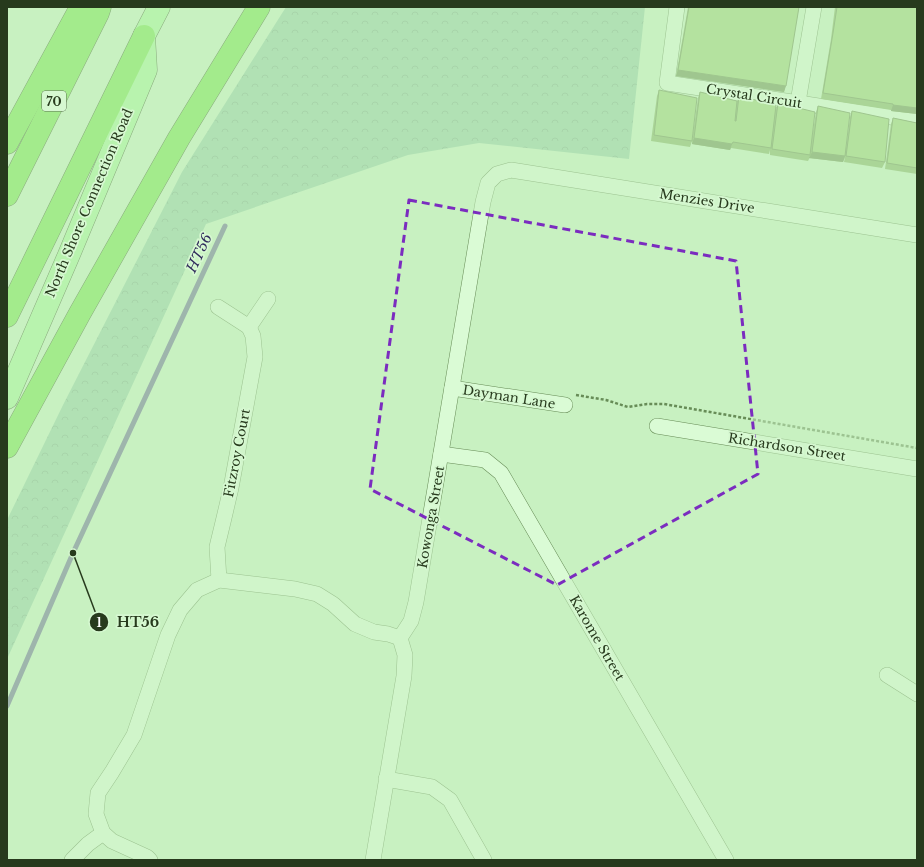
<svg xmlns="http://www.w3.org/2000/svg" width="924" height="867" font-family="'Libre Baskerville',serif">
<defs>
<pattern id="forest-crowns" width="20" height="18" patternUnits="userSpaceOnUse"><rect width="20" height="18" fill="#95cfa5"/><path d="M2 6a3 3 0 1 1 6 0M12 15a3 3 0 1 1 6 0" fill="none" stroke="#80b28e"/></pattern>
</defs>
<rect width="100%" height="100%" fill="#c8f1c1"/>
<polygon fill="url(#forest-crowns)" points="286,7 645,7 629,159 479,143 408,155 206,224 7,659 7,520 63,405 182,172"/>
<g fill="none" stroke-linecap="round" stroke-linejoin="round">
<polyline stroke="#6a6e92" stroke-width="5" points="7,706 73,553 225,226"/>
<defs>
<g id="minor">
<polyline points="677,7 667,83 917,121"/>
<polyline points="798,102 814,7"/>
<polyline points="218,307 249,327 268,299"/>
<polyline points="452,388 565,405"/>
<polyline points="657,426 917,469"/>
<polyline points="441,454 485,460 501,473 726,860"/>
<polyline points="219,580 217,547 224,518 231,488 255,357 253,336 249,327"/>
<polyline points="887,675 917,694"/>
<polyline points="386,779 432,787 450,800 484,860"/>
<polyline points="72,860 88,844 103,833"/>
<polyline points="150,860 147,857 112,841 103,833 96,814 98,793 112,772 134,735 168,635 180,610 197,590 219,580 295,589 317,594 333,604 355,624 374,632 388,634 400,638"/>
<polyline points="373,860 404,676 405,655 400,638 411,621 416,602 483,202 488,183 497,174 511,170 917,235"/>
</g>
<polyline id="primary" points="7,398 68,257 146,70 144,36 159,7"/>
<g id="motorway">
<polyline points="7,143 81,7"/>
<polyline points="7,195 98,13 100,7"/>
<polyline points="7,316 144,36"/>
<polyline points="7,447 80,313 179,138 259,7"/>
</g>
</defs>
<use href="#minor" stroke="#678c57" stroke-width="16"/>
<use href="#primary" stroke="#3d592c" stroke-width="23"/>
<use href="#motorway" stroke="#3d592c" stroke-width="23"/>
<polyline stroke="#678c57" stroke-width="2.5" stroke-dasharray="3 2" stroke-linecap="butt" points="576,395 606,400 628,407 647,404 664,404 917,448"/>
<use href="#minor" stroke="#dafbd5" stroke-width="15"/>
<use href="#primary" stroke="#a5f697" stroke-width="22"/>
<use href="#motorway" stroke="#77e54d" stroke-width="22"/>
</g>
<g fill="#86b465">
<polygon points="688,7 799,7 784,92 676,76"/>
<polygon points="835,7 917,7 917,114 891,111 891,110 821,99 831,39"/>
<polygon points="659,90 692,140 698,98 700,92 737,101 739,96 776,109 778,103 812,137 816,112 818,106 846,148 850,117 852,111 885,162 882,168 844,162 845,157 843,162 809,158 810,157 808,161 770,155 770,150 769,154 731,148 730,150 692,144 692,141 690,147 651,141 657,96"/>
<polygon points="893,118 917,123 917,174 885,169 891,124"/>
</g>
<g fill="#6d9252">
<polygon points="678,70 786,86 784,92 676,76"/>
<polygon points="893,105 917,108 917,114 891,111"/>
<polygon points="694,138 732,144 730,150 692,144"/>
<polygon points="812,152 845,156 843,162 809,158"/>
</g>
<g fill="#9cd175" stroke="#6d9252">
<polygon points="689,7 799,7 786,86 678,70"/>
<polygon points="837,7 917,7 917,108 893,105 893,104 823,93 833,33"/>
<polygon points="659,90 697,98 692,141 654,135"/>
<polygon points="700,92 737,101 735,121 736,121 739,96 776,105 771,148 733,142 732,144 694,138"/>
<polygon points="778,103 815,112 810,155 772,149"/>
<polygon points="818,106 850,113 845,156 812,152"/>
<polygon points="852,111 889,119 885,162 846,156"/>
<polygon points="893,118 917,123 917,168 887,163"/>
</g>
<path d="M0 0H924V867H0ZM409 200 736 261 758 474 557 585 370 489Z" fill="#c8f1c1" fill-opacity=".55" fill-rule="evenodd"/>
<path fill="none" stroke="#7b2cbf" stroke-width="3" stroke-dasharray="8 5" stroke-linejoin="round" d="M409 200 736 261 758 474 557 585 370 489Z"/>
<g text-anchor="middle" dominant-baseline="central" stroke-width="3.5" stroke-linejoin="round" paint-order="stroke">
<rect fill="#d6f8d1" stroke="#5c7353" stroke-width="1" x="42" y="91" width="24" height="20" rx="3"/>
<g font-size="12" font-weight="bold" fill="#273a1d">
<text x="54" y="101">70</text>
</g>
<g font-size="13" fill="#273a1d" stroke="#d6f8d1">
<text transform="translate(754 96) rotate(9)">Crystal Circuit</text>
<text transform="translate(707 201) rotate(9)">Menzies Drive</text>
<text transform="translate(89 203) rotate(-67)">North Shore Connection Road</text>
<text transform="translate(509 397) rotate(9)">Dayman Lane</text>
<text transform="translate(787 447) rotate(9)">Richardson Street</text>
<text transform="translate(237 453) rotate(-79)">Fitzroy Court</text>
<text transform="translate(431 517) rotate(-80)">Kowonga Street</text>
<text transform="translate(597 638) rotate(60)">Karome Street</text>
</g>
<g font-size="14" font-style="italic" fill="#302b5b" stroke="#d6f8d1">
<text transform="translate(199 253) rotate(-65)">HT56</text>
</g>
</g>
<path fill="none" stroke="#273a1d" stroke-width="1.5" d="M73 553L99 622"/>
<g fill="#273a1d" stroke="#d6f8d1" stroke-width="1.5">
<circle cx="73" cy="553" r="4"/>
<circle cx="99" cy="622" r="10"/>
</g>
<g font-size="12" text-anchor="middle" font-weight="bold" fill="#fff">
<text x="99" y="627">1</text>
</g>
<g font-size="14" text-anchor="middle" font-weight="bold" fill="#273a1d" stroke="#d6f8d1" stroke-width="3.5" stroke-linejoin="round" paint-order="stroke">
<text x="138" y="627">HT56</text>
</g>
<rect width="924" height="867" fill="none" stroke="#273a1d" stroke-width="16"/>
</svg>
